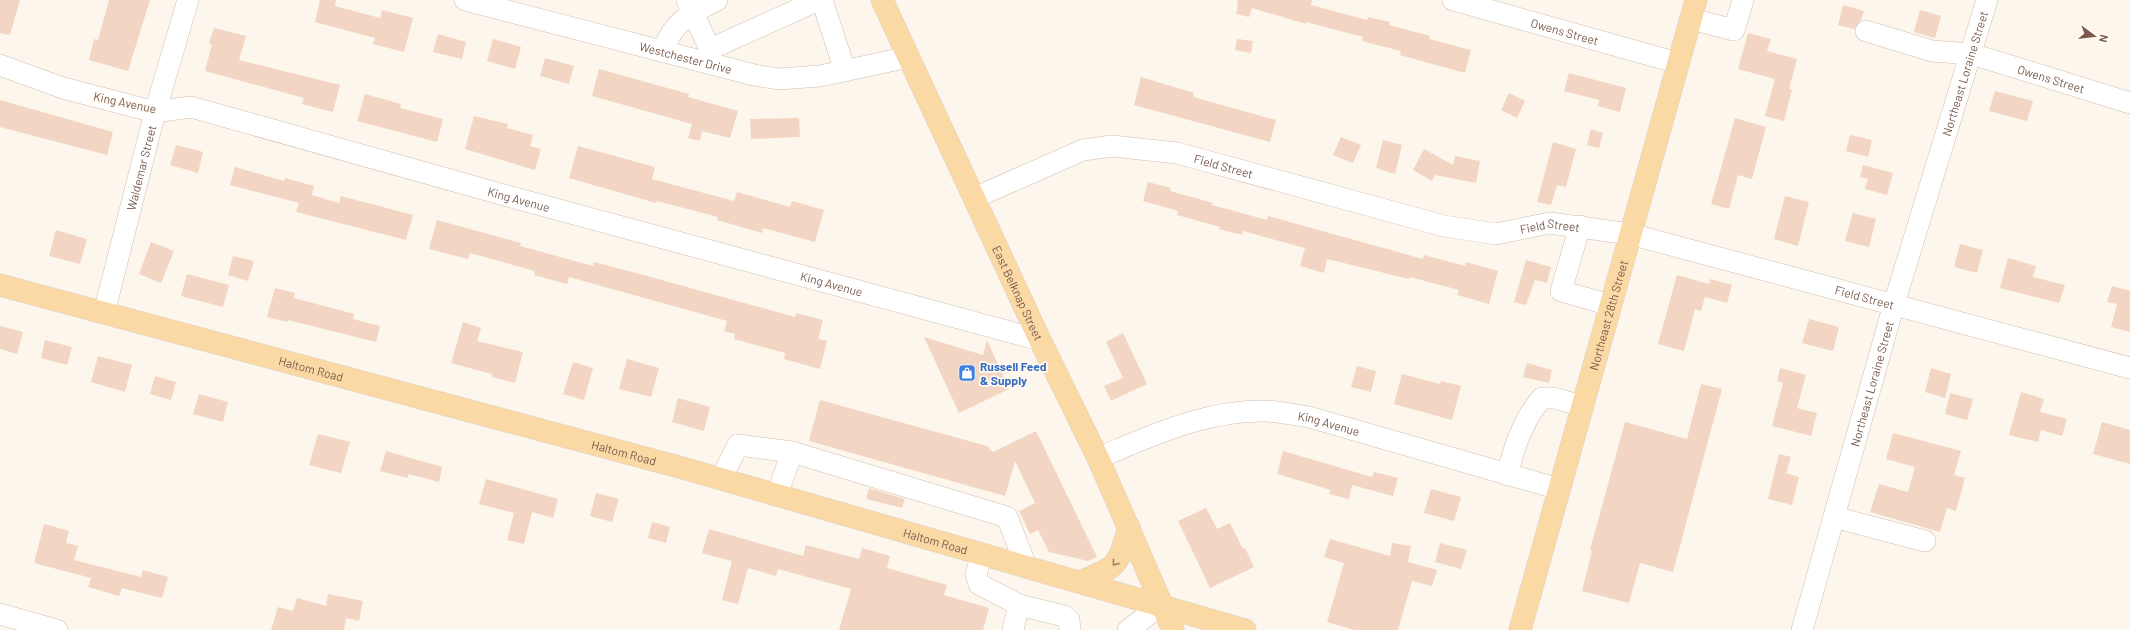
<svg xmlns="http://www.w3.org/2000/svg" width="2130" height="630" font-family="Barlow,sans-serif">
<rect width="100%" height="100%" fill="#fdf6ec"/>
<g fill="#f3d5c3">
<polygon points="0,0 20,0 10,35 0,33"/>
<polygon points="109,0 150,0 128,71 89,60 94,39 98,40"/>
<polygon points="320,0 336,0 335,6 380,18 382,10 413,18 404,52 373,44 375,38 315,22"/>
<polygon points="1237,0 1312,0 1311,5 1367,20 1368,17 1390,22 1389,25 1430,36 1429,39 1471,50 1465,73 1400,55 1401,51 1362,41 1363,37 1306,22 1306,24 1252,8 1249,17 1236,14 1238,4"/>
<polygon points="1843,5 1864,11 1861,20 1858,23 1854,29 1838,25"/>
<polygon points="1920,10 1941,16 1935,38 1914,32"/>
<polygon points="214,28 246,36 239,60 340,85 333,112 302,104 304,98 205,71 212,44 209,43"/>
<polygon points="1748,33 1771,39 1767,51 1797,59 1789,89 1792,90 1784,121 1765,116 1775,79 1738,69"/>
<polygon points="438,34 466,42 462,59 433,52"/>
<polygon points="493,39 521,47 515,69 487,61"/>
<polygon points="1237,39 1253,41 1251,53 1235,50"/>
<polygon points="545,58 574,66 569,84 540,76"/>
<polygon points="599,69 689,94 688,97 738,111 730,138 702,131 700,141 688,138 692,124 592,96"/>
<polygon points="1569,73 1626,88 1620,112 1598,106 1599,100 1564,91"/>
<polygon points="1141,77 1194,93 1193,97 1276,120 1270,142 1134,105"/>
<polygon points="1995,91 2033,101 2027,121 1989,111"/>
<polygon points="1509,93 1525,101 1517,118 1501,110"/>
<polygon points="365,94 401,104 400,108 443,119 437,142 357,121"/>
<polygon points="0,100 113,132 107,155 0,127"/>
<polygon points="474,116 508,124 507,128 533,135 530,146 541,149 535,170 465,149"/>
<polygon points="799,118 800,137 751,139 750,119"/>
<polygon points="1735,118 1766,127 1752,179 1738,175 1729,209 1711,204"/>
<polygon points="1591,129 1603,133 1599,148 1587,145"/>
<polygon points="1850,135 1872,140 1868,157 1846,151"/>
<polygon points="1341,137 1361,145 1353,163 1333,155"/>
<polygon points="1383,140 1402,145 1395,174 1376,168"/>
<polygon points="1553,142 1576,149 1566,187 1557,185 1551,205 1537,202"/>
<polygon points="176,145 203,152 198,173 170,165"/>
<polygon points="578,146 655,167 652,179 734,201 737,192 790,207 792,201 824,210 815,242 763,228 762,233 717,220 718,217 657,201 656,203 569,178"/>
<polygon points="1424,149 1453,165 1455,156 1480,161 1476,183 1435,175 1432,181 1413,170"/>
<polygon points="1863,165 1893,173 1887,195 1865,189 1868,179 1860,177"/>
<polygon points="235,167 284,181 285,178 314,186 312,195 339,203 341,196 413,215 406,240 296,212 299,203 230,185"/>
<polygon points="1148,182 1171,188 1170,191 1213,203 1212,205 1267,220 1268,216 1423,259 1424,255 1465,266 1466,262 1498,271 1489,304 1457,295 1459,290 1410,277 1409,279 1327,259 1324,273 1300,266 1305,248 1243,231 1242,235 1219,229 1220,227 1177,215 1178,211 1143,201"/>
<polygon points="1785,196 1809,202 1798,246 1774,239"/>
<polygon points="1853,213 1876,219 1869,247 1845,241"/>
<polygon points="437,220 521,243 520,246 593,266 594,262 640,274 795,317 796,313 823,320 818,339 827,341 820,369 784,359 785,353 734,339 735,334 724,331 727,321 569,277 567,284 534,275 535,271 470,253 468,259 429,249"/>
<polygon points="56,230 87,239 80,264 49,256"/>
<polygon points="151,242 174,251 161,283 139,274"/>
<polygon points="1960,244 1983,250 1977,273 1954,267"/>
<polygon points="233,256 254,261 248,281 228,275"/>
<polygon points="2008,258 2036,266 2033,277 2065,285 2059,303 2000,288"/>
<polygon points="1526,260 1551,267 1547,283 1535,280 1526,305 1514,302"/>
<polygon points="187,274 229,285 223,307 181,296"/>
<polygon points="1677,275 1709,284 1710,279 1732,285 1727,303 1705,297 1701,311 1695,309 1684,351 1658,344"/>
<polygon points="2112,286 2130,291 2130,332 2111,327 2117,304 2107,302"/>
<polygon points="275,288 295,293 294,298 354,314 353,319 380,326 376,342 288,320 288,322 267,317"/>
<polygon points="1809,319 1839,327 1833,351 1802,343"/>
<polygon points="463,322 481,328 477,341 523,352 515,383 492,377 492,374 451,363"/>
<polygon points="0,326 23,332 17,354 0,349"/>
<polygon points="1123,333 1147,384 1111,401 1104,386 1123,378 1106,342"/>
<polygon points="924,337 983,355 987,340 1009,389 959,413"/>
<polygon points="45,340 72,347 67,365 41,358"/>
<polygon points="98,356 132,365 125,392 91,382"/>
<polygon points="627,359 659,368 651,397 619,389"/>
<polygon points="573,362 593,368 584,400 563,394"/>
<polygon points="1527,363 1552,370 1549,383 1523,377"/>
<polygon points="1357,366 1376,371 1371,392 1351,387"/>
<polygon points="1780,368 1806,375 1797,408 1817,413 1811,436 1772,426 1783,383 1777,381"/>
<polygon points="1931,368 1951,374 1945,398 1925,392"/>
<polygon points="1402,374 1440,384 1441,381 1461,386 1452,420 1394,404"/>
<polygon points="155,376 176,382 171,400 150,394"/>
<polygon points="1701,384 1722,389 1673,572 1640,563 1629,603 1582,591 1592,551 1590,550 1625,422 1687,439"/>
<polygon points="2021,392 2044,399 2040,412 2067,419 2062,436 2041,430 2038,442 2009,435"/>
<polygon points="1950,393 1973,399 1967,420 1945,414"/>
<polygon points="199,394 228,402 223,422 193,414"/>
<polygon points="678,398 710,407 704,431 672,422"/>
<polygon points="820,400 987,446 993,452 1036,431 1097,557 1088,561 1049,552 1038,530 1030,534 1019,511 1035,503 1015,461 1005,496 809,441"/>
<polygon points="2102,422 2130,430 2130,464 2093,454"/>
<polygon points="1893,433 1961,451 1954,475 1965,478 1956,511 1947,508 1940,532 1870,512 1879,484 1908,492 1915,467 1886,459"/>
<polygon points="318,434 350,442 341,473 309,465"/>
<polygon points="386,451 442,467 439,482 409,474 407,478 380,471"/>
<polygon points="1283,451 1372,477 1374,472 1398,478 1393,496 1352,485 1349,499 1329,494 1331,490 1277,474"/>
<polygon points="1779,454 1791,457 1786,473 1799,477 1792,505 1768,499"/>
<polygon points="486,479 558,499 553,518 532,512 524,544 507,540 514,513 479,504"/>
<polygon points="869,488 905,499 902,508 866,499"/>
<polygon points="1431,489 1461,497 1454,521 1424,513"/>
<polygon points="596,493 619,499 612,522 590,516"/>
<polygon points="1206,508 1217,529 1230,523 1243,549 1245,548 1254,567 1210,588 1178,521"/>
<polygon points="652,522 670,527 666,543 648,538"/>
<polygon points="44,524 69,531 66,543 78,546 74,560 141,577 143,570 168,577 162,598 122,588 119,596 88,587 91,578 34,563"/>
<polygon points="709,529 803,556 806,545 859,559 862,548 890,556 887,568 947,585 944,595 989,608 983,630 839,630 851,589 778,569 776,576 748,568 738,604 722,600 732,561 702,553"/>
<polygon points="1330,539 1390,556 1392,543 1411,546 1408,562 1437,570 1432,586 1412,581 1398,630 1354,630 1327,622 1344,563 1324,557"/>
<polygon points="1440,543 1467,550 1461,569 1435,562"/>
<polygon points="328,594 363,601 359,621 346,618 344,630 271,630 278,607 293,611 297,598 326,606"/>
</g>
<g fill="none" stroke-linecap="round" stroke-linejoin="round">
<defs>
<g id="minor">
<path id="s1" d="M465 0 754 75 779 79 820 76 909 57"/>
<polyline points="822,0 845,71"/>
<path id="s2" d="M1453 0 1678 63"/>
<polyline points="687,1 710,49 712,62"/>
<polyline points="1691,19 1734,30 1743,0"/>
<path id="s3" d="M1866 31 1932 51 1972 54 2130 103"/>
<polyline points="710,49 819,0"/>
<path d="M663 52C671 22 692 13 717 0"/>
<path id="s4" d="M0 65 63 88 155 112 191 107 504 195 1040 340"/>
<path id="s5" d="M974 198 1083 150 1112 146 1177 153 1444 226 1496 234 1550 223 1630 234 2130 368"/>
<polyline points="1580,226 1561,291 1610,305"/>
<path id="s6" d="M104 313 155 112 188 0"/>
<path id="s7" d="M1098 458C1151 436 1208 409 1267 411 1281 412 1296 415 1309 417L1559 489"/>
<path d="M1507 475C1514 448 1523 419 1542 398H1554L1582 406"/>
<polyline points="721,479 738,445 792,452"/>
<polyline points="777,495 792,452 1007,517 1026,566"/>
<polyline points="1834,517 1925,541"/>
<polyline points="982,554 976,574 979,584 1019,605 1013,630"/>
<polyline points="1019,605 1064,616 1069,620 1070,630"/>
<polyline points="0,614 57,630"/>
<polyline points="1128,630 1161,605"/>
<path id="s8" d="M1802 630 1894 304 1987 0"/>
</g>
<g id="major">
<path id="s9" d="M882 0 1040 340 1098 458 1173 630"/>
<path id="s10" d="M0 285 690 470 1245 630"/>
<path d="M1080 582C1119 565 1117 568 1129 527"/>
<path id="s11" d="M1520 630 1696 0"/>
</g>
</defs>
<use href="#minor" stroke="#d1beb0" stroke-width="22"/>
<use href="#major" stroke="#dad1cd" stroke-width="23"/>
<use href="#minor" stroke="#fff" stroke-width="21"/>
<use href="#major" stroke="#fbd9a5" stroke-width="22"/>
</g>
<defs><path id="oneway-chevron" d="M-2-3.5L2.5 0L-2 3.5" fill="none" stroke-width="1.6" stroke-linecap="round" stroke-linejoin="round"/></defs>
<use stroke="#a18267" href="#oneway-chevron" transform="translate(1115 563) rotate(129)"/>
<defs>
<symbol id="shop-square" viewBox="-11 -11 22 22"><rect x="-9" y="-9" width="18" height="18" rx="4" fill="#3f7fe0" stroke="#fffaf3"/><path d="M-5-2.5h2.3a2.7 3.5 0 0 1 5.4 0H5L5.5 6h-11ZM-1.5-2.5h3a1.5 2.3 0 0 0-3 0Z" fill="#fff"/></symbol>
</defs>
<g fill-rule="evenodd">
<use href="#shop-square" x="957" y="363" width="20" height="20"/>
</g>
<g text-anchor="middle" dominant-baseline="central" stroke-width="3.5" stroke-linejoin="round" paint-order="stroke">
<g font-size="12" fill="#7a5c4d" stroke="#fffaf3">
<text stroke="none"><textPath href="#s2" startOffset="116">Owens Street</textPath></text>
<text stroke="none"><textPath href="#s1" startOffset="228">Westchester Drive</textPath></text>
<text stroke="none"><textPath href="#s8" startOffset="580">Northeast Loraine Street</textPath></text>
<text stroke="none"><textPath href="#s3" startOffset="192">Owens Street</textPath></text>
<text transform="translate(125 102) rotate(12)">King Avenue</text>
<text stroke="none"><textPath href="#s5" startOffset="262">Field Street</textPath></text>
<text stroke="none"><textPath href="#s6" startOffset="150">Waldemar Street</textPath></text>
<text stroke="none"><textPath href="#s4" startOffset="539">King Avenue</textPath></text>
<text stroke="none"><textPath href="#s5" startOffset="598">Field Street</textPath></text>
<text stroke="none"><textPath href="#s4" startOffset="863">King Avenue</textPath></text>
<text stroke="none"><textPath href="#s9" startOffset="323">East Belknap Street</textPath></text>
<text stroke="none"><textPath href="#s5" startOffset="922">Field Street</textPath></text>
<text stroke="none"><textPath href="#s11" startOffset="327">Northeast 28th Street</textPath></text>
<text stroke="none"><textPath href="#s10" startOffset="322">Haltom Road</textPath></text>
<text stroke="none"><textPath href="#s8" startOffset="256">Northeast Loraine Street</textPath></text>
<text stroke="none"><textPath href="#s7" startOffset="240">King Avenue</textPath></text>
<text stroke="none"><textPath href="#s10" startOffset="646">Haltom Road</textPath></text>
<text stroke="none"><textPath href="#s10" startOffset="970">Haltom Road</textPath></text>
</g>
<g font-size="12" font-weight="bold" fill="#366cbe" stroke="#fffaf3" text-anchor="start">
<text x="980" y="366">Russell Feed<tspan x="980" dy="14">&amp; Supply</tspan></text>
</g>
</g>
<g transform="translate(2094 36) rotate(105)" stroke="#fffaf3" stroke-width="3" paint-order="stroke">
<path d="M0-3L7 15L0 10L-7 15Z" fill="#7a5c4d"/>
<text y="-6" font-size="11" font-weight="bold" text-anchor="middle" fill="#7a5c4d">N</text>
</g>
</svg>
